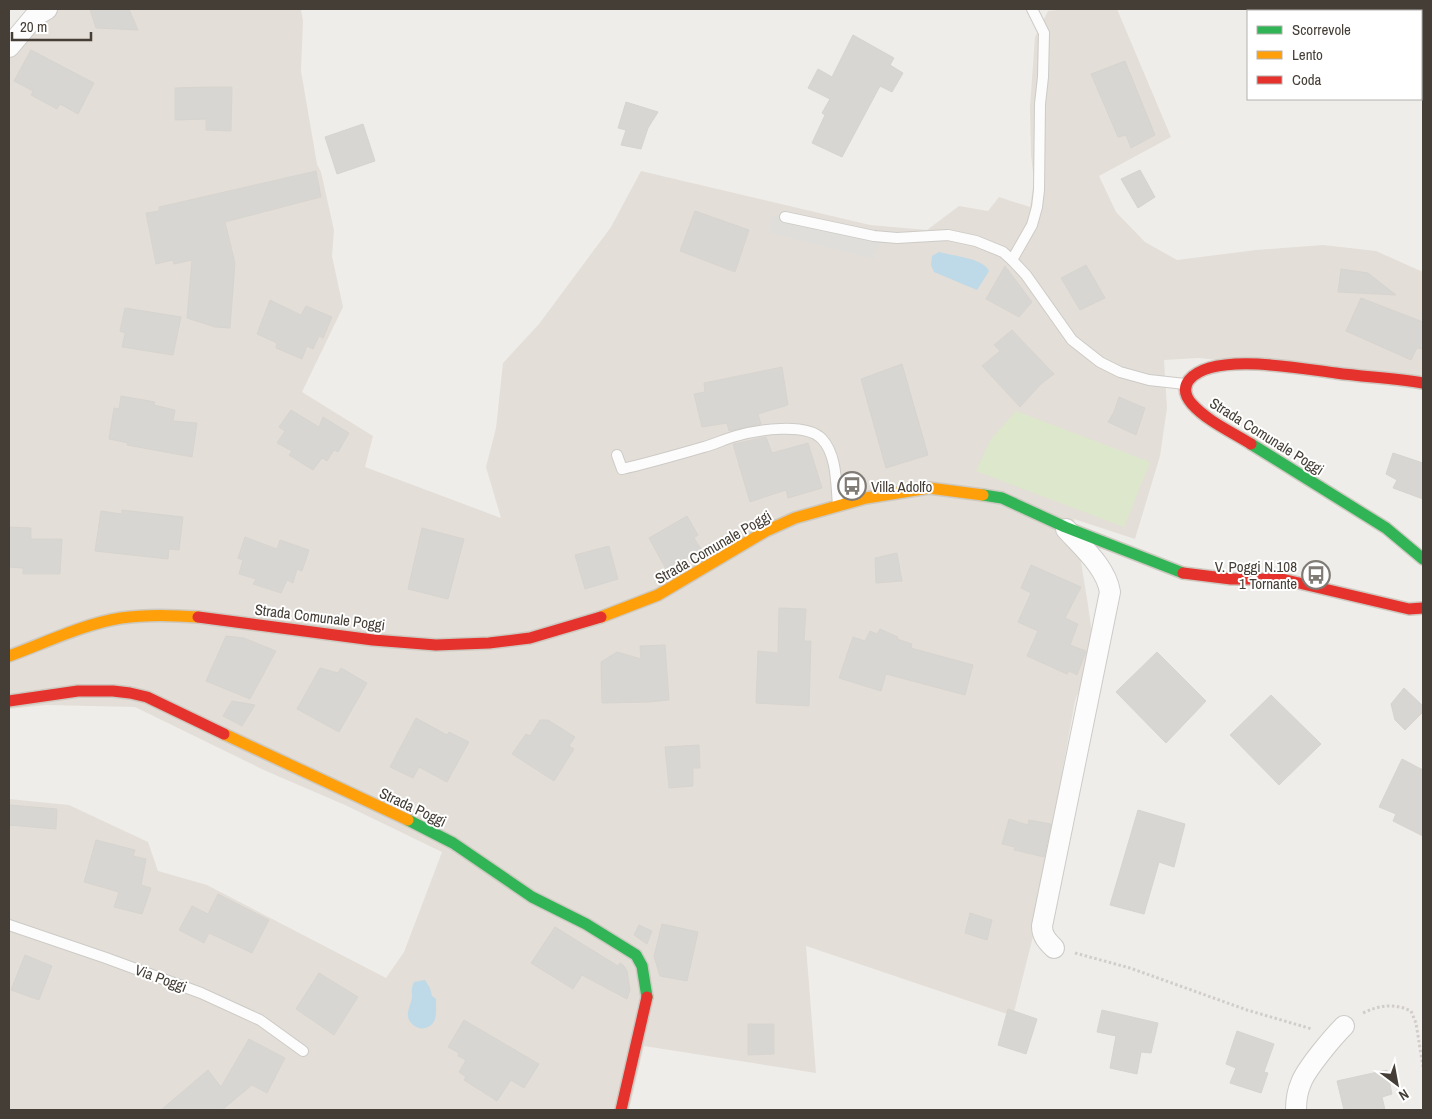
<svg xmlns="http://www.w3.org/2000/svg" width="1432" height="1119" font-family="'Archivo Narrow',sans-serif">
<rect width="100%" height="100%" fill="#efede9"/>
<polygon fill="#e3ded7" points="32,9 301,9 303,21 301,71 317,164 321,172 334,230 332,256 343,307 302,392 373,436 365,467 501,518 486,467 496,428 503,363 539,324 611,227 641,171 870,225 927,230 959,206 988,211 999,197 1030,207 1034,181 1031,155 1030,107 1035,37 1048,11 1067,9 1117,9 1171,137 1099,176 1116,212 1145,242 1177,260 1256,250 1323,245 1376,251 1423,272 1423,384 1199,358 1164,360 1167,408 1160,456 1135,539 1074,519 1088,605 1094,647 1075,701 1055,812 1045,889 1013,1016 806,946 816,1073 644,1046 629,1110 9,1110 9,799 69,805 148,842 158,871 207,885 386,978 404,952 442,852 345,805 266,771 135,707 46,705 9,709 9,34"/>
<polygon fill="#dde7cb" points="1016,411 1150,462 1124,527 976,471 991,439"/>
<polygon fill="#e0deda" points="771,215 881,242 873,259 769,233"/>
<g fill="#bed9e8">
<path d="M939 252C953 256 983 258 989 271L977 290 934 272 931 265 932 256Z"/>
<path d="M425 980 430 988 432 996 436 999C436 1006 437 1018 433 1023 425 1033 411 1028 408 1017 407 1011 411 1004 412 997 412 991 411 988 414 982Z"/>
</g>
<g fill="#d8d6d2" stroke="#d7d4cf">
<polygon points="90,9 129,9 138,30 96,28"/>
<polygon points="853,35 894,58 890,65 903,73 892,92 880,86 842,157 812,143 825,115 822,113 830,99 808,88 818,69 832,77"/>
<polygon points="31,50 94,83 78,114 60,104 57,109 31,95 33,91 14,81"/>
<polygon points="1125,61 1155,135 1131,148 1126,135 1118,137 1091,74"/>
<polygon points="206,87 232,87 231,131 206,130 206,119 175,120 175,88"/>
<polygon points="626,102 658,112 648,128 641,149 621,145 626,130 618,128"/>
<polygon points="363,124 375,161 337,174 325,137"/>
<polygon points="1140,170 1155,197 1138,208 1121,179"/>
<polygon points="316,171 321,197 225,222 235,263 230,328 215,327 187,318 192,260 174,264 173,260 156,264 146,213 159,211 159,207"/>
<polygon points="695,211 749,230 735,272 680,251"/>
<polygon points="1086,265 1105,298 1080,310 1061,278"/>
<polygon points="1005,266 1032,302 1019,317 986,299"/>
<polygon points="1341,269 1368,273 1396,295 1338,292"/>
<polygon points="1361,298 1423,322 1423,349 1417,348 1411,360 1346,331"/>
<polygon points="270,300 301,315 306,306 332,317 323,338 319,336 313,349 307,346 302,359 276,348 277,343 257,334"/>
<polygon points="125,308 181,317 173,355 122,347 125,333 120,331"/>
<polygon points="1012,330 1054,374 1041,384 1020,407 982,366 1000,351 994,345"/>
<polygon points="902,364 928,455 886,468 861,379"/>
<polygon points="782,367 788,405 758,414 761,424 729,431 727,423 702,427 694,394 705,392 704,383"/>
<polygon points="121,396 155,402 154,405 175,410 173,421 197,423 192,457 127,445 128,443 109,439 114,408 119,409"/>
<polygon points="1119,397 1145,408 1136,435 1108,422 1114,412"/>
<polygon points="291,410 319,427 323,417 349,433 338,452 334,450 327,461 322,458 313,470 289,455 292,451 277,443 285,431 279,427"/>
<polygon points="766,437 772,453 808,443 822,488 788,498 786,490 750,502 733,444"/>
<polygon points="1393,453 1423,463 1423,499 1393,488 1397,480 1386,474"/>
<polygon points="122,510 183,517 179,550 169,549 168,559 95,551 101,511 122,514"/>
<polygon points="687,516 698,535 694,538 701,549 666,569 649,538"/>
<polygon points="9,527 31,528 31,539 62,539 60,574 23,574 23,568 9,567"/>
<polygon points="422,528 464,539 448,599 408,589"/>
<polygon points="245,537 277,549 280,540 309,550 302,571 297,569 293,583 287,580 281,593 253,584 256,579 239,574 243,560 238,558"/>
<polygon points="609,546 618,579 585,589 575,555"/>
<polygon points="897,553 902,581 876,583 875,558"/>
<polygon points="1031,565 1081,587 1065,618 1078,624 1070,645 1086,651 1077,675 1069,671 1067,674 1027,656 1038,631 1018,622 1031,593 1021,588"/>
<polygon points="779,608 806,609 804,641 811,641 809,706 756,703 758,651 778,653"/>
<polygon points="880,629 898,637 897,639 912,644 911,648 973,665 965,695 886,674 881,691 839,678 853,637 865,641 870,631 877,634"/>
<polygon points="226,636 244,638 276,651 250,699 206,681"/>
<polygon points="665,645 669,700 649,702 602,703 601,662 617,652 641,659 640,646"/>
<polygon points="1157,652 1206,701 1166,743 1116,692"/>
<polygon points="320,668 338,673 341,668 367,683 339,732 297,709"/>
<polygon points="1404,688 1423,706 1423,712 1405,730 1395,720 1391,704"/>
<polygon points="1271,695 1321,744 1279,785 1230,735"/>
<polygon points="232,701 255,705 242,726 223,716"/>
<polygon points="416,718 447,735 449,732 469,742 447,782 419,767 413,778 390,767"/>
<polygon points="540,720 548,720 575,737 569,746 574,749 554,781 512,754 526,734 530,736"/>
<polygon points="699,745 700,768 693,768 693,786 669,788 665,747"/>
<polygon points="1402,759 1423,770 1423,836 1393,821 1396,814 1379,807"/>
<polygon points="9,805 57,809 56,829 9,825"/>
<polygon points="1138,810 1185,824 1174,867 1159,862 1144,914 1110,905"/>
<polygon points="1009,819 1028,825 1029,820 1051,824 1044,857 1014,850 1015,847 1002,844"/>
<polygon points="96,840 135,850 133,856 146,859 141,885 151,888 142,914 114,907 119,892 84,882"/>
<polygon points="218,894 269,920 252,953 209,933 204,943 179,930 192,906 208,914"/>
<polygon points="970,913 992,920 987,940 965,933"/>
<polygon points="662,924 698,932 687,981 660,976 654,956"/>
<polygon points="639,925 652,931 647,944 634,935"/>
<polygon points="555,927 618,966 620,963 624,966 627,971 630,990 627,999 582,975 573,989 531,963"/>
<polygon points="25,955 52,966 39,1000 11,990"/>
<polygon points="319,973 358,997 334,1035 296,1009"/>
<polygon points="1008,1009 1037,1019 1026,1054 998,1045"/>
<polygon points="1102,1010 1158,1023 1151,1053 1141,1052 1137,1074 1110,1068 1116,1036 1097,1032"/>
<polygon points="464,1020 539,1064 524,1088 511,1080 497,1101 464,1080 466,1077 459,1072 466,1060 458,1056 459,1053 448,1047"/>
<polygon points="748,1024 774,1024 774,1054 748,1055"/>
<polygon points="1237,1031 1274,1044 1264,1072 1268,1073 1261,1093 1230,1083 1236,1068 1226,1064"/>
<polygon points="249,1039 285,1058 267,1093 252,1085 222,1110 161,1110 208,1070 221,1087"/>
<polygon points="1387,1070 1392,1094 1382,1097 1385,1110 1344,1110 1337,1081"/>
</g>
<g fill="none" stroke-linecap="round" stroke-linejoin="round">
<defs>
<g id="lane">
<polyline points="785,217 874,236 897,238 948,235 976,241 1003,252 1012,260 1026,275 1072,340 1100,362 1120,372 1149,380 1185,384"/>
<polyline points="1012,260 1032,225 1037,207 1039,190 1040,104 1043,77 1044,33 1032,9"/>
<path d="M617 455 622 469C649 463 676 455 704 447 715 444 725 439 736 436 757 430 806 422 822 439 837 455 836 484 838 505"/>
<polyline points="9,925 106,958 201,993 260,1020 303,1051"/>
</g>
<g id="street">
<polyline points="9,47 35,16 47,9"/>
<path d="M1054 948C1047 941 1042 936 1042 926L1110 592C1106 567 1082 547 1066 529"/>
<path d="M1296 1110C1296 1101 1297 1092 1301 1083 1306 1069 1333 1037 1344 1026"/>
</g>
<g id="fast">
<polyline points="1251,444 1386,528 1423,559"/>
<polyline points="983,495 1002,498 1065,527 1183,573"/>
<polyline points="408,820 453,843 532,897 586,924 636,955 642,966 647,997"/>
</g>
<g id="slow">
<polyline points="1420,9 1423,11"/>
<polyline points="601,617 658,595 766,531 795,518 866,498 929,488 983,495"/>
<path d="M9 656C45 643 83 624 121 618 147 614 172 615 198 617"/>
<polyline points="224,734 408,820"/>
</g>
<g id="jam">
<path d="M1251 444C1232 432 1207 421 1192 404 1185 396 1183 388 1189 380 1213 351 1302 369 1336 373 1365 377 1394 378 1423 383"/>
<polyline points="1183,573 1231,579 1282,579 1409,609 1423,608"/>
<polyline points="198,617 373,640 436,645 489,643 530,638 601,617"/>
<polyline points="9,701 78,691 113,691 130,693 147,697 224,734"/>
<polyline points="621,1110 647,997"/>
</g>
</defs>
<use href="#lane" stroke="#cdcbc7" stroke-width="12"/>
<use href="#street" stroke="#cdcbc7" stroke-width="22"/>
<use href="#fast" stroke="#cdc9c1" stroke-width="14"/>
<use href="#slow" stroke="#cdc9c1" stroke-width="14"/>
<use href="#jam" stroke="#cdc9c1" stroke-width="14"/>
<g stroke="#d0cdcb" stroke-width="3" stroke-dasharray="2.5 2.5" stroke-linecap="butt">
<polyline points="1075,953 1130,968 1247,1010 1312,1029"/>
<path d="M1363 1013C1380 1005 1394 1003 1411 1011L1416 1023 1423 1067"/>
</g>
<use href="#lane" stroke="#fdfcfc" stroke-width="10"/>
<use href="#street" stroke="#fdfcfc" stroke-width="20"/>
<use href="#fast" stroke="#30b455" stroke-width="11"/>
<use href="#slow" stroke="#ff9f0a" stroke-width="11"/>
<use href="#jam" stroke="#e5322d" stroke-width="11"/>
</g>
<defs>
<symbol id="bus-ring" viewBox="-11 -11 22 22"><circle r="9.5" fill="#fff" stroke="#807b75" stroke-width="1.5"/><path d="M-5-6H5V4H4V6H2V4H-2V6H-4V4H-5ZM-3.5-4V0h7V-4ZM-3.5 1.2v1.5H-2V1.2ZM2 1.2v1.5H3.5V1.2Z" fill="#807b75"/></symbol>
</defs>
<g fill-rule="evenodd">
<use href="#bus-ring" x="836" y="470" width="32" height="32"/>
<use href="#bus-ring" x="1300" y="559" width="32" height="32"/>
</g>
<g text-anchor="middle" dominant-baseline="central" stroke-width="4" stroke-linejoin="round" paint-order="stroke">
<g font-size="15" fill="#443e36" stroke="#fff">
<text transform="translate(1267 436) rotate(32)">Strada Comunale Poggi</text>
<text transform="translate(713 547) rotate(-30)">Strada Comunale Poggi</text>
<text transform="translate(320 617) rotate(7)">Strada Comunale Poggi</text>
<text transform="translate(413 807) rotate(25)">Strada Poggi</text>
<text transform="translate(161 978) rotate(20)">Via Poggi</text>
</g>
<g font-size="15" fill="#443e36" stroke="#fff" text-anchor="start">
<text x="871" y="486">Villa Adolfo</text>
<text x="1297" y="566" text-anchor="end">V. Poggi N.108<tspan x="1297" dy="17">1 Tornante</tspan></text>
</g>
</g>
<rect width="1432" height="1119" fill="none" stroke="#443e36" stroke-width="20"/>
<rect x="1247" y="10" width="175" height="90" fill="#ffffff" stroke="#b4b2af"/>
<rect x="1257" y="26" width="25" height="8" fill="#30b455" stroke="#b4b2af"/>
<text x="1292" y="35" font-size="15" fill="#443e36">Scorrevole</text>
<rect x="1257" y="51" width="25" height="8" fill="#ff9f0a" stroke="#b4b2af"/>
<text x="1292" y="60" font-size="15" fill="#443e36">Lento</text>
<rect x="1257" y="76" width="25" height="8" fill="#e5322d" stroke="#b4b2af"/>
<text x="1292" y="85" font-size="15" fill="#443e36">Coda</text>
<g transform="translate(1397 1084) rotate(148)" stroke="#ffffff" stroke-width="4" paint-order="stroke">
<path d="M0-4L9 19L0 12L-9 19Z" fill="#443e36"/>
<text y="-8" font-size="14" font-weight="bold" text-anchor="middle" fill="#443e36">N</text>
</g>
<path d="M12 32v8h79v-8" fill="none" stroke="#443e36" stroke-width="2.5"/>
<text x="20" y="32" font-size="15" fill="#443e36" stroke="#ffffff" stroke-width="4" paint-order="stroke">20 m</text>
</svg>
